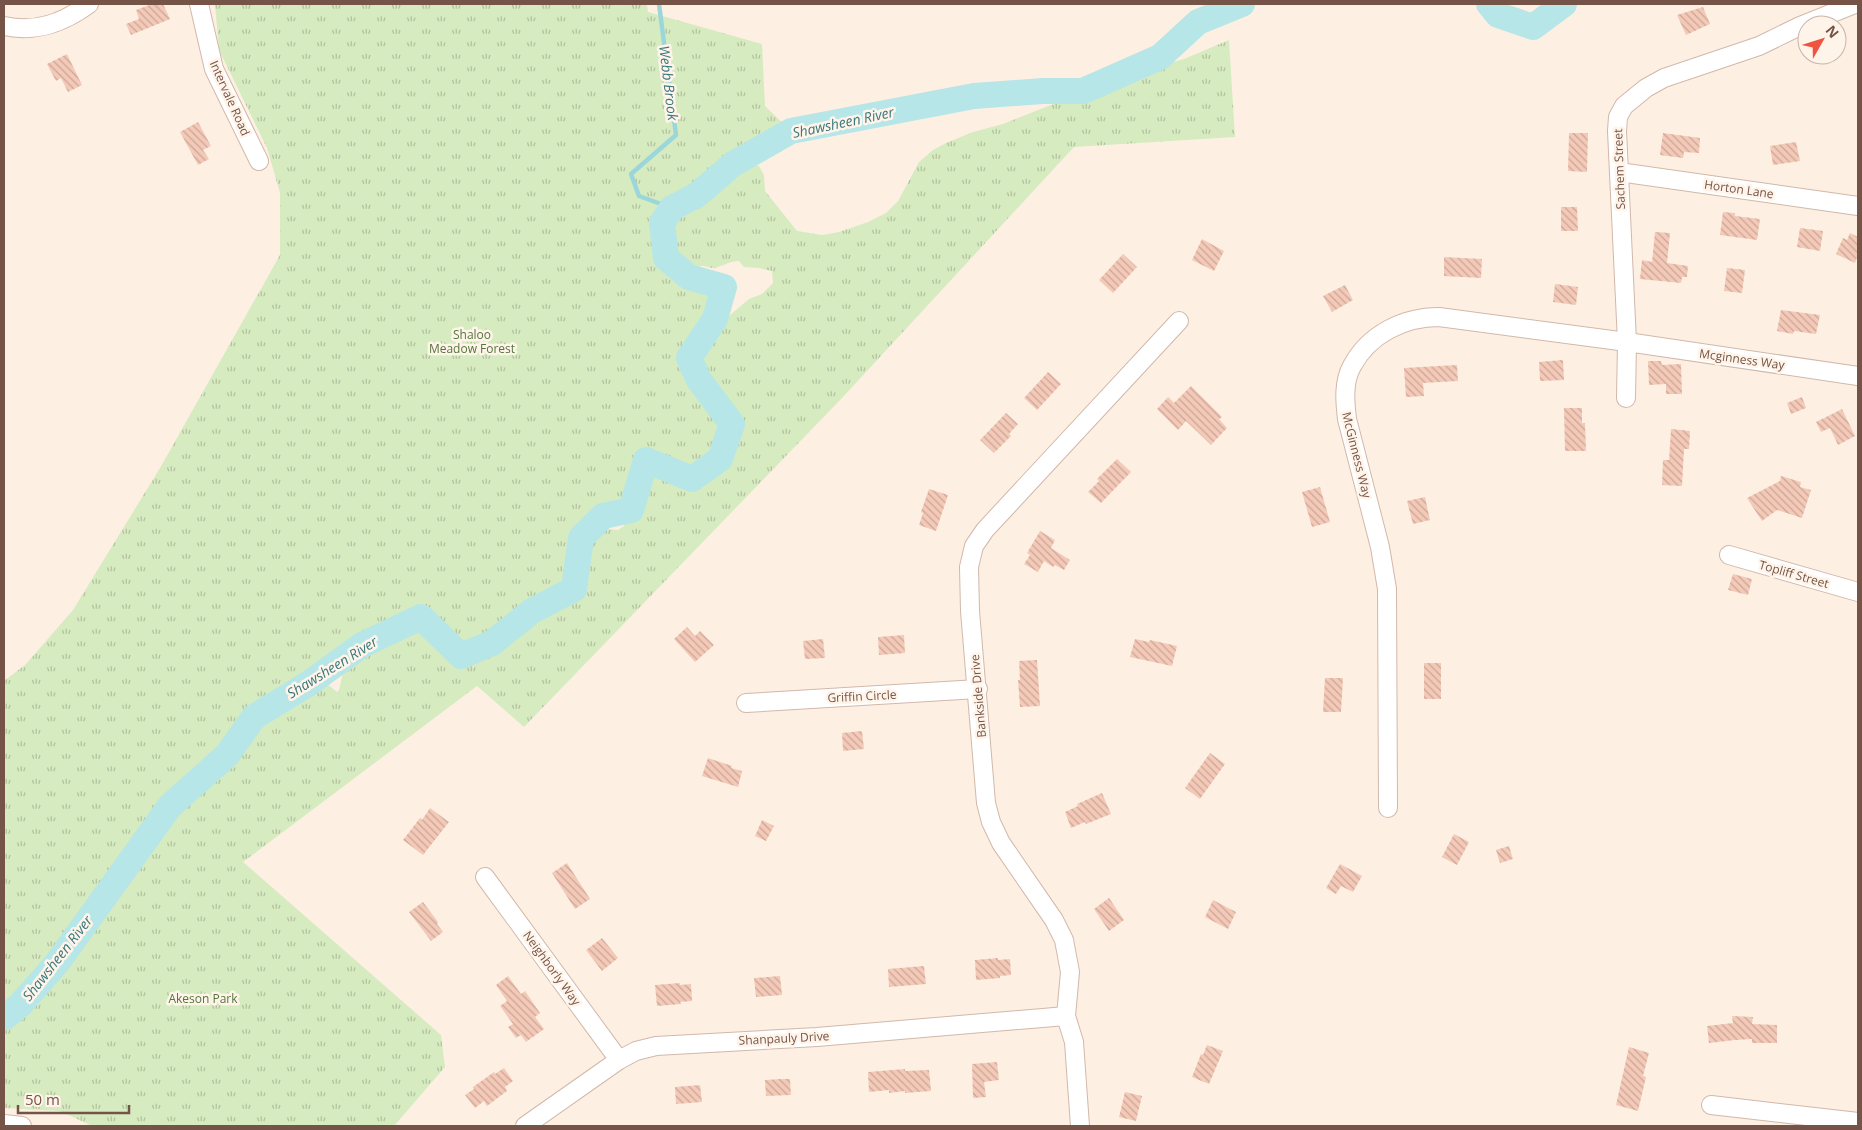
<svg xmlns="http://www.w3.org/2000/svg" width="1862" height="1130" font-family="'Open Sans',sans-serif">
<defs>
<pattern id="grass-tufts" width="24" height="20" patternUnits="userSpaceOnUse" patternTransform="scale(1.25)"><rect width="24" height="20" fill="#d6ebc0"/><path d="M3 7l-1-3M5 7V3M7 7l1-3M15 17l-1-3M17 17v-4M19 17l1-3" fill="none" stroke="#b2c19e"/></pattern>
<pattern id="building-back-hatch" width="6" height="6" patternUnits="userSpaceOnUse" patternTransform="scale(1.25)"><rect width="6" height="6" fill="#f4c9b8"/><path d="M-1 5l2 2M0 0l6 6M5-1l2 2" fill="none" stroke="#caa697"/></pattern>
</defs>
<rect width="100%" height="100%" fill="#fdf0e2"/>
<path fill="url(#grass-tufts)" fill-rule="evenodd" d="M215 4H647L648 12 762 44 765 106 791 131 733 164 697 195 672 208 662 223 666 258 689 277 724 287 715 319 703 338 749 299 762 294 773 283 772 271 759 268 744 267 739 261C730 261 723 266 714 268 710 268 706 266 702 266 694 266 684 272 677 264 671 259 670 247 669 239 662 201 694 211 714 194 720 189 723 182 728 176 734 169 750 162 759 166L764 175 765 191 797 231 822 235 839 232 868 222 886 213 898 201 919 162 933 150 946 143 973 132 1003 124 1127 75 1184 59 1229 40 1235 137 1074 147 842 398 524 727 477 686 243 862 441 1035 445 1067 394 1126H92L60 1111 4 1108V681L26 664 73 610 160 468 280 255V193L267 148 219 50ZM700 381C717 385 731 405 732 423ZM732 424C736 435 732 450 721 458ZM647 461 683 475V476L664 475 644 470ZM637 495V506L624 518V526L618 530 606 529 599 520 603 516 631 510ZM422 617 439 634V635L420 631 411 623ZM364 644V647L346 659 339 690 337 692 320 678H317ZM193 785 192 788 138 851 170 806ZM105 896 93 931 77 954 59 967 28 997 57 963Z"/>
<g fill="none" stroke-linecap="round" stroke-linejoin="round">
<polyline stroke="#9bd7da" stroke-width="4.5" points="659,4 676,135 631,174 639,196 672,208"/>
<g stroke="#b6e6e8" stroke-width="26">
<polyline points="1489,4 1498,15 1533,27 1564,4"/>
<polyline points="4,1018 20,1005 57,963 170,806 227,755 254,717 308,684 362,645 421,617 461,656 492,643 532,611 574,589 581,538 603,516 631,510 646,460 692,479 720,459 732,424 699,380 689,358 715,319 724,287 689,277 666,258 662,223 672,208 697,195 733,164 791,131 974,96 1043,91 1083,91 1160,57 1198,22 1242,4"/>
</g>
</g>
<g fill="url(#building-back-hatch)">
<polygon points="152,4 163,4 170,19 131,35 126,24 139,19 136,10"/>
<polygon points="1703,7 1710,24 1686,35 1677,15"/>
<polygon points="67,54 82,85 68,92 61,78 56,81 47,64"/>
<polygon points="198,122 211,146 203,150 209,159 198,165 180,132"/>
<polygon points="1569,133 1588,133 1587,172 1568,171"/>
<polygon points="1663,133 1700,138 1699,153 1684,152 1683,158 1660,155"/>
<polygon points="1796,142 1800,161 1773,165 1770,146"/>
<polygon points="1561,207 1577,207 1578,231 1561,231"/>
<polygon points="1723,212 1735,213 1735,216 1760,219 1757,240 1720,235"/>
<polygon points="1800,228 1823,231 1820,251 1797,247"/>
<polygon points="1655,232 1670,233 1667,263 1688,266 1687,277 1682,277 1681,283 1640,279 1642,260 1652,262"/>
<polygon points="1850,233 1858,237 1858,255 1855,263 1836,254 1843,238 1847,240"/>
<polygon points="1202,239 1224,251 1214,271 1192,260"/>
<polygon points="1123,254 1137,267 1113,293 1099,280"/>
<polygon points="1444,257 1482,259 1481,278 1444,276"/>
<polygon points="1727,268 1745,270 1742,293 1724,291"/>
<polygon points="1555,284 1578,287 1576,305 1553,302"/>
<polygon points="1345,285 1353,300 1332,312 1323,296"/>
<polygon points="1781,310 1820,315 1816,334 1794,331 1793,334 1777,331"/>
<polygon points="1563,360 1564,380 1540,381 1539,362"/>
<polygon points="1648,361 1661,361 1662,365 1681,364 1682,394 1666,394 1666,384 1649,385"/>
<polygon points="1457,365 1458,381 1423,383 1424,396 1406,397 1404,368"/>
<polygon points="1048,372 1061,384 1037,410 1024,398"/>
<polygon points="1191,386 1222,417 1219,419 1227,428 1211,445 1186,421 1178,430 1157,409 1168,397 1174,403"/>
<polygon points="1802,397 1806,408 1791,414 1787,403"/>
<polygon points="1564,408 1582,408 1582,423 1585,423 1586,451 1565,451"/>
<polygon points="1842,409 1855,436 1838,445 1830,428 1821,432 1816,422"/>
<polygon points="1006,413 1018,424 1009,434 1011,436 994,453 980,440"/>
<polygon points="1671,429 1690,431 1689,449 1684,449 1682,486 1662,485 1663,460 1669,460"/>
<polygon points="1117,459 1131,472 1101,503 1088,492 1099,481 1097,479"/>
<polygon points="1781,476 1801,482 1800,487 1811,490 1802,518 1777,510 1762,521 1747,498 1780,481"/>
<polygon points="1320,487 1330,522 1312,527 1302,492"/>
<polygon points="929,489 948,495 936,531 919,525 923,513 921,512"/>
<polygon points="1425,497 1430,520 1413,524 1407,501"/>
<polygon points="1040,531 1055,540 1051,548 1070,560 1064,570 1055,565 1053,567 1044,561 1038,572 1024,564 1030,555 1027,553"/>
<polygon points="1733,574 1752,579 1748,595 1728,590"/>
<polygon points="687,627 695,636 700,631 714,645 695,662 674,639"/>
<polygon points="904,635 905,653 879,655 878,637"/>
<polygon points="823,639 825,658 805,659 803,641"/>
<polygon points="1135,639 1149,642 1150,640 1177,646 1172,666 1130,657"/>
<polygon points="1037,660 1040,706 1020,707 1018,680 1020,680 1019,661"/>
<rect x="1424" y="663" width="17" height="36"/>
<polygon points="1325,678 1343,678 1341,712 1323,712"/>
<polygon points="862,731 864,749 843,751 842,733"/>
<polygon points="1210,753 1225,764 1200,799 1185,788"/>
<polygon points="708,758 732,766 731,768 742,771 738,787 702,776"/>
<polygon points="1102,793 1111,814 1086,824 1085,822 1071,828 1065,812 1078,806 1077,804"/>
<polygon points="430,808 449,822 423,855 403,840 420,818 422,820"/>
<polygon points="762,820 774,826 766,841 755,836"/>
<polygon points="1454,834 1469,842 1457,865 1442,857"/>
<polygon points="1509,846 1513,859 1500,863 1496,850"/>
<polygon points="567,863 590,899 575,909 552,873"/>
<polygon points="1340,864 1362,876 1353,892 1341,886 1336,894 1326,888"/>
<polygon points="1109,898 1124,920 1109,931 1094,909"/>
<polygon points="1213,900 1236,912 1228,929 1205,917"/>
<polygon points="423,902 438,922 437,924 443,932 431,941 409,912"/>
<polygon points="602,938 618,958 602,971 586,950"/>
<polygon points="998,958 998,960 1010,959 1011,975 1000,976 1000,978 976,980 975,960"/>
<polygon points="924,966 926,984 889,987 888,969"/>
<polygon points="508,976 521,994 525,991 540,1013 535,1017 544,1029 526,1042 521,1035 516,1038 508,1027 513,1024 500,1006 507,1001 496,985"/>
<polygon points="780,976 782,995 756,997 754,978"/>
<polygon points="680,983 680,985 691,984 692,1001 680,1002 681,1004 657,1006 655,985"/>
<polygon points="1732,1016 1753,1017 1752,1024 1777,1025 1777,1043 1752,1043 1752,1039 1735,1040 1709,1043 1707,1026 1733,1023"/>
<polygon points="1207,1045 1223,1051 1209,1084 1192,1077 1201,1054 1203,1055"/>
<polygon points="1629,1047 1649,1053 1643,1076 1646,1077 1638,1111 1616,1105"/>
<polygon points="997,1062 999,1080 984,1082 986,1097 973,1098 972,1064"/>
<polygon points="504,1068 513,1081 505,1087 507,1091 487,1106 484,1101 475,1108 465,1095 474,1089 473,1087 494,1072 495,1074"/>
<polygon points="905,1069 905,1071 929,1070 931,1091 905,1093 905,1091 889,1093 889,1090 869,1092 868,1072"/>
<polygon points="781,1079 790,1079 791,1095 766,1096 765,1080"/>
<polygon points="700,1085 702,1102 676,1104 675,1087"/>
<polygon points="1125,1092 1142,1096 1136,1121 1119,1117"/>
</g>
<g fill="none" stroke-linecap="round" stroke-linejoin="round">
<defs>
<g id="minor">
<polyline points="199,4 214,69 259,161"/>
<path d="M4 26C36 33 63 23 89 4"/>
<polyline points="1619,172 1858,206"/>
<polyline points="1626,398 1627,342 1617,131 1618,117 1624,106 1646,88 1664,78 1759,46 1800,26 1855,4"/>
<polyline points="1729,555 1858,592"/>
<polyline points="746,703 978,689"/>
<path d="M1388 808 1387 589 1380 547 1347 419C1345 402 1343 382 1352 366 1369 334 1404 317 1439 317L1627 342 1858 376"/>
<polyline points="485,877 619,1060"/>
<polyline points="1711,1105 1858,1122"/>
<polyline points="4,1124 22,1126"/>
<polyline points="525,1126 619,1060 636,1051 656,1046 817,1037 1066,1016"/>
<polyline points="1080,1126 1074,1042 1066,1016 1070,972 1064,940 1054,920 1001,843 991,822 986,803 970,611 969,567 974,546 985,530 1179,321"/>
</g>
</defs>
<use href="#minor" stroke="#d1b8ab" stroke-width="20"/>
<use href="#minor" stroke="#fff" stroke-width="18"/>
</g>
<g text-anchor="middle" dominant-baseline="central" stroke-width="5" stroke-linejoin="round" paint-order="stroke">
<g font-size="12" fill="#765347" stroke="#fff4e9">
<text transform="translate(230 98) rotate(66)">Intervale Road</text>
<text transform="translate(1619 169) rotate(-92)">Sachem Street</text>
<text transform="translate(1739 189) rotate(8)">Horton Lane</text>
<text transform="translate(1742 359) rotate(8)">Mcginness Way</text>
<text transform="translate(1357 455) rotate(76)">McGinness Way</text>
<text transform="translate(1794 574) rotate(16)">Topliff Street</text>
<text transform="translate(862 696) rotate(-3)">Griffin Circle</text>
<text transform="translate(978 696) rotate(-95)">Bankside Drive</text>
<text transform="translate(552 968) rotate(54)">Neighborly Way</text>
<text transform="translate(784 1038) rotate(-3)">Shanpauly Drive</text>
</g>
<g font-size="12" fill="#53773c" stroke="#fff4e9">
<text x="472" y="334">Shaloo<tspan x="472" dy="14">Meadow Forest</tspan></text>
<text x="203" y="998">Akeson Park</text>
</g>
<g font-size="14" font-style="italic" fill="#3a787d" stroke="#fff4e9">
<text transform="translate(669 83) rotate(83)">Webb Brook</text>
<text transform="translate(843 122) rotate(-12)">Shawsheen River</text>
<text transform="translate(332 667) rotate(-32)">Shawsheen River</text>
<text transform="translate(57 958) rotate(-52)">Shawsheen River</text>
</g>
</g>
<rect width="1862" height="1130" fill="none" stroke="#765347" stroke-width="10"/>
<g transform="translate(1822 40) rotate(51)"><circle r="24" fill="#fff4e9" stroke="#c8b4a8"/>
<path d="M0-4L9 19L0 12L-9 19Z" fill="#ee5441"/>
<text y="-8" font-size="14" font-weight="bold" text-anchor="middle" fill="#765347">N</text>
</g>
<path d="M18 1105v8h111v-8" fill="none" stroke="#765347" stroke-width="2.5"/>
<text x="25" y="1105" font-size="15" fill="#765347" stroke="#fff4e9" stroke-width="4" paint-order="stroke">50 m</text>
</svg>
